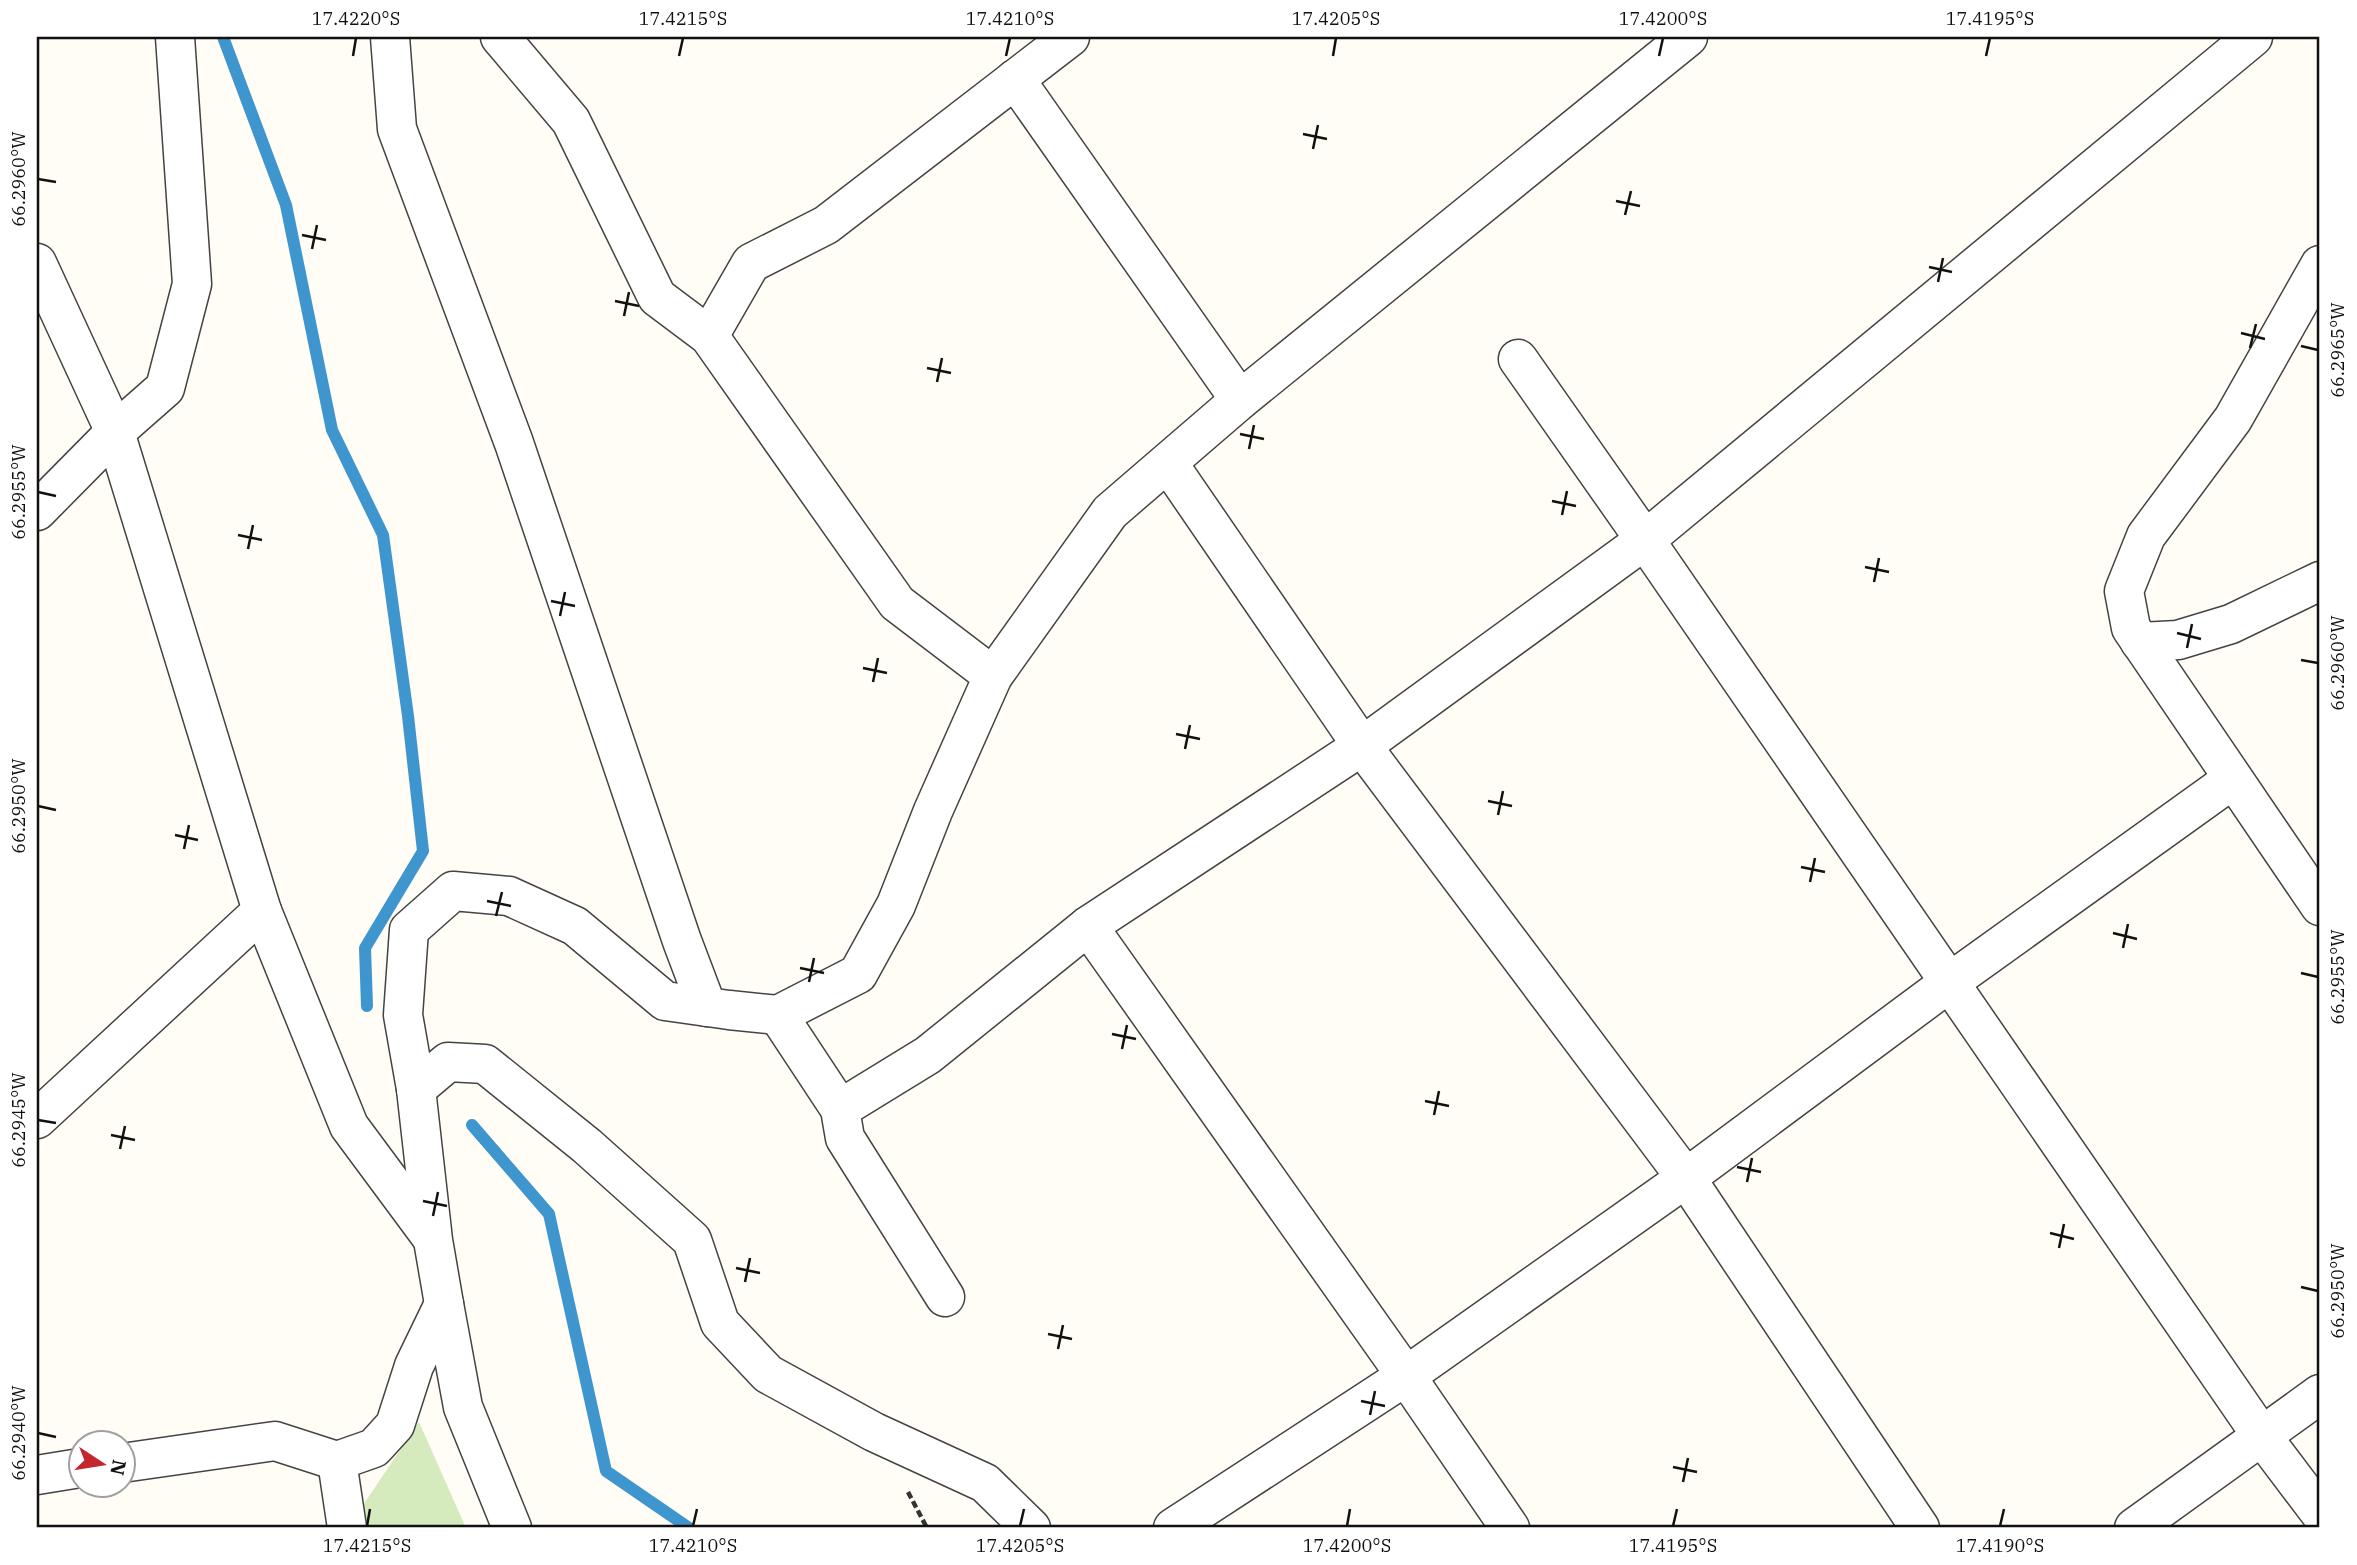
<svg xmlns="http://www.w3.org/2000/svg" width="2357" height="1565" font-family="'IBM Plex Serif',serif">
<rect width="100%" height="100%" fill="#fffdf5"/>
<polygon fill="#d5ebbd" points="419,1422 466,1528 359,1528 357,1514"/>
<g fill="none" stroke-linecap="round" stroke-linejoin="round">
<g stroke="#3f96cf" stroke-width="12">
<polyline points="223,37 286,205 332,430 383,535 408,716 423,851 365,948 367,1006"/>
<polyline points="472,1125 549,1214 606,1471 689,1528"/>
</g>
<defs>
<g id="minor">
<polyline points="390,37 397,129 514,443 682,941 707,1007"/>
<polyline points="500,37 571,121 657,297 709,336 897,603 993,676"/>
<polyline points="1015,79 1240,400"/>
<polyline points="37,263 115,432 262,911 349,1126 432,1238"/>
<polyline points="2320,265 2233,419 2146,536 2124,591 2131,628 2320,906"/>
<polyline points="709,336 751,263 826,225 1070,37"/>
<polyline points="1518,359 1645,540 2261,1435 2320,1513"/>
<polyline points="1168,463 1362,746 1686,1178 1920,1528"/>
<polyline points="37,511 115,432 165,388 192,284 175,37"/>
<polyline points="2140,642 2178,640 2231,624 2320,581"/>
<polyline points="1088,926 1406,1376 1510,1528"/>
<polyline points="778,1015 840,1109 845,1138 945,1297"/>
<polyline points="416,1089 448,1062 485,1064 587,1146 692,1240 720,1323 768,1374 874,1432 985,1483 1031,1528"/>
<polyline points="840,1109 928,1055 1088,926 1362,746 1645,540 2253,37"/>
<polyline points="37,1119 262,911"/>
<polyline points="122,1463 275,1441 337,1461"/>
<polyline points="37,1475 80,1468"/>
<polyline points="347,1528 337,1461 374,1448 395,1425 414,1366 444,1304"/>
<polyline points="512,1528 463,1407 444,1304 433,1240 416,1089 403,1015 409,930 453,891 509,896 575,926 665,1001 729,1010 778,1015 858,974 896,905 933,811 993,676 1110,512 1240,400 1688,37"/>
<polyline points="1173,1528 1406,1376 1686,1178 1950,982 2233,779"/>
<polyline points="2134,1528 2320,1394"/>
</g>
</defs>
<use href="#minor" stroke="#444" stroke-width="41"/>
<polyline stroke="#333" stroke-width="4.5" stroke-dasharray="7 3.5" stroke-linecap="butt" points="908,1492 927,1528"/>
<use href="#minor" stroke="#fff" stroke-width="38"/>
</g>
<path fill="none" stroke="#111" stroke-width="2.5" d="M353 56 356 38M679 56 683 38M1006 56 1010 38M1333 56 1336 38M1659 56 1663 38M1986 56 1990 38M1303 134 1327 139M1313 149 1318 125M38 179 56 182M1616 201 1640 206M1625 215 1631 191M302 235 326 240M312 249 317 225M1929 267 1952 272M1938 282 1943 258M615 301 639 306M624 316 629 292M2241 333 2265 339M2301 346 2318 350M2250 348 2256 324M927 368 951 373M937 382 942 358M1240 434 1264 439M1249 449 1254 425M38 492 56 496M1552 501 1576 506M1562 515 1567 491M238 535 262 540M248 549 253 525M1865 567 1889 572M1874 582 1879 558M551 601 575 606M560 616 565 592M2177 633 2201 639M2187 648 2192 624M2301 660 2318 663M863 668 887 673M873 682 878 658M1176 734 1200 739M1185 749 1190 725M1488 801 1512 806M38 806 56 810M1498 815 1503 791M175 835 198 840M184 849 189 825M1801 867 1825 872M1810 882 1815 858M487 901 511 906M496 916 502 892M2113 933 2137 939M2123 948 2128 924M800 968 824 973M2301 973 2318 977M809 982 814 958M1112 1034 1136 1039M1122 1049 1127 1025M1425 1101 1449 1106M1434 1115 1439 1091M38 1120 56 1123M111 1135 135 1140M120 1149 125 1126M1737 1167 1761 1172M1747 1182 1752 1158M423 1201 447 1206M433 1216 438 1192M2050 1233 2074 1239M2059 1248 2064 1224M736 1268 760 1273M745 1282 750 1258M2301 1287 2318 1291M1048 1334 1072 1339M1058 1349 1063 1325M1361 1401 1385 1406M1370 1415 1375 1391M38 1433 56 1437M1673 1467 1697 1472M1683 1482 1688 1458M367 1526 370 1509M693 1526 697 1509M1020 1526 1024 1509M1347 1526 1350 1509M1673 1526 1677 1509M2000 1526 2004 1509"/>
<rect width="2357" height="1565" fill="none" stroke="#ffffff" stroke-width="77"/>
<g transform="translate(102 1464) rotate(102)"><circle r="33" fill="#ffffff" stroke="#a0a0a0" stroke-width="2"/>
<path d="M0-5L12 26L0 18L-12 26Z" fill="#c4262e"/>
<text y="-10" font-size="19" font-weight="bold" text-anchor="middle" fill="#111111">N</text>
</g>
<rect x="38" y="38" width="2280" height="1488" fill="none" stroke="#111" stroke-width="2.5"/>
<g font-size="18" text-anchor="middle" fill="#111">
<text x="356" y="25">17.4220°S</text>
<text x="683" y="25">17.4215°S</text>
<text x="1010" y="25">17.4210°S</text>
<text x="1336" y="25">17.4205°S</text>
<text x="1663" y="25">17.4200°S</text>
<text x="1990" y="25">17.4195°S</text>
<text transform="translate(19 179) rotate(-90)" y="6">66.2960°W</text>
<text transform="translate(2338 350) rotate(-90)" y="6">66.2965°W</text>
<text transform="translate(19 492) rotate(-90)" y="6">66.2955°W</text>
<text transform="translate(2338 663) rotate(-90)" y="6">66.2960°W</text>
<text transform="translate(19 806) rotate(-90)" y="6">66.2950°W</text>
<text transform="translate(2338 977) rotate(-90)" y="6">66.2955°W</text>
<text transform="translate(19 1120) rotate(-90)" y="6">66.2945°W</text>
<text transform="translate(2338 1291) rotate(-90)" y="6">66.2950°W</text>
<text transform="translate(19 1433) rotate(-90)" y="6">66.2940°W</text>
<text x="367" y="1552">17.4215°S</text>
<text x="693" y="1552">17.4210°S</text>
<text x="1020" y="1552">17.4205°S</text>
<text x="1347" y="1552">17.4200°S</text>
<text x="1673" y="1552">17.4195°S</text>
<text x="2000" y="1552">17.4190°S</text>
</g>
</svg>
